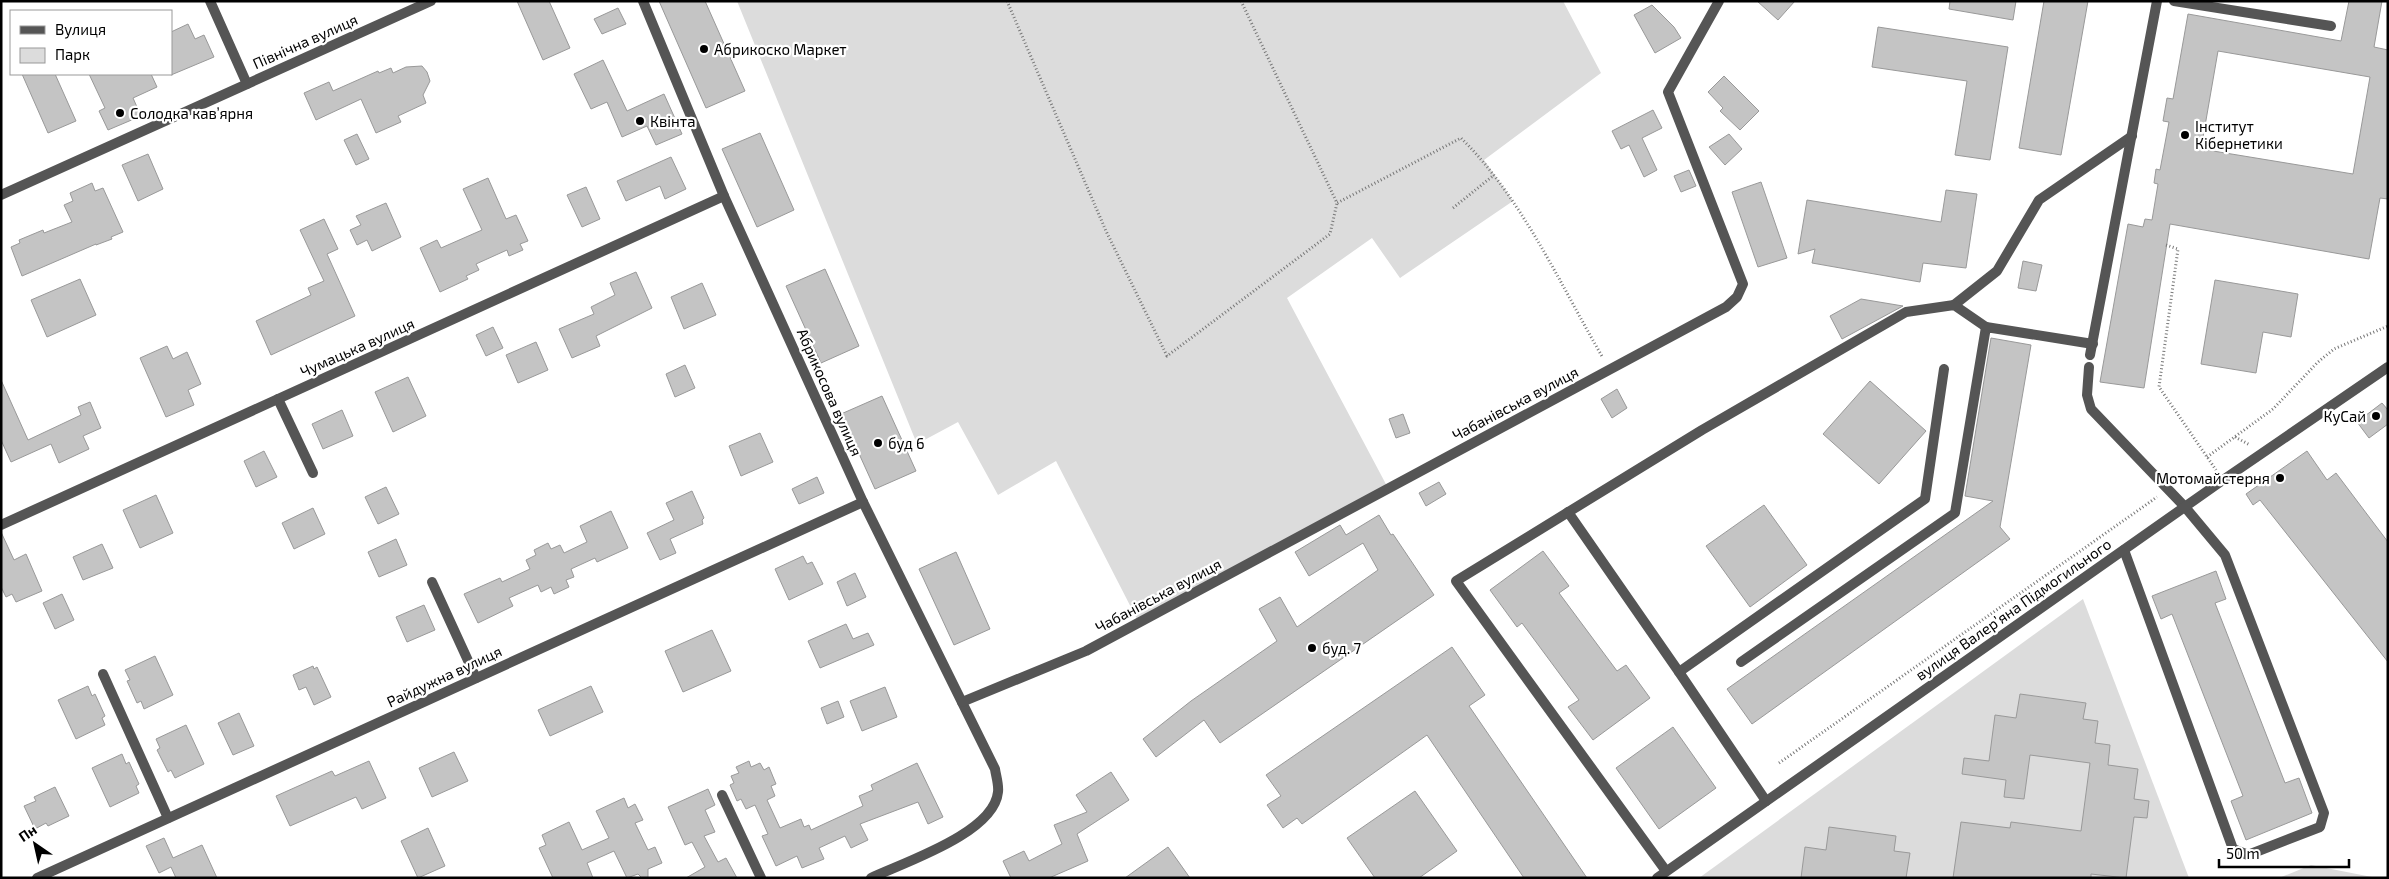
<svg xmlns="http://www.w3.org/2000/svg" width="2389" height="879" font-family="'Exo 2',sans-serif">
<rect width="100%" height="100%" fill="#fff"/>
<g fill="#dcdcdc">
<polygon points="737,1 1563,1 1601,73 1484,160 1513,201 1400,278 1372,238 1287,298 1388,488 1139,623 1056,461 998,495 958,422 917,444"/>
<polygon points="2083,599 2189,878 1699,878"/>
<polygon points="2311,865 2377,878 2279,878"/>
</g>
<g fill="#c4c4c4" stroke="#999" fill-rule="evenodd">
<polygon points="517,1 549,1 570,48 543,60"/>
<polygon points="659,1 705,1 745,91 706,108"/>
<polygon points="1757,1 1795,1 1778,20"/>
<polygon points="1950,1 2016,1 2013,20 1949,9"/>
<polygon points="2044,1 2088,1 2061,155 2019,148"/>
<path d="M2349 1H2382L2374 47 2388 50V199L2380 198 2369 259 2170 224 2144 388 2100 382 2128 224 2143 227 2145 219 2152 220 2158 184 2154 183 2156 169 2160 170 2169 122 2163 121 2167 98 2173 99 2188 14 2341 41ZM2218 51 2370 77 2353 174 2201 149Z"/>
<polygon points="1652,5 1674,27 1681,38 1655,53 1634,15"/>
<polygon points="618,8 626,24 602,34 594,19"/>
<polygon points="188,24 195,39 204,35 214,57 171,75 171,32"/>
<polygon points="1878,27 2008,47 1990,160 1955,155 1967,81 1872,67"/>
<polygon points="603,60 627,111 664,94 682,134 656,145 647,126 622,137 607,102 591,109 574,74"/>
<polygon points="422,66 427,72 430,81 423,95 426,103 398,116 401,122 376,133 361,99 316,120 304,93 329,82 333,91 378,71 379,73 391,68 393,73 406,67"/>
<polygon points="22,74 55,74 76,121 48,133"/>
<polygon points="89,74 151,74 157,87 133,98 141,116 108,130 99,111 105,108"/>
<polygon points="1724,76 1759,111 1740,130 1720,111 1723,108 1708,92"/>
<polygon points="1653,110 1662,128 1642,138 1657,170 1644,177 1629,145 1621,149 1612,131"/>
<polygon points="760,133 794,210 757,227 722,149"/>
<polygon points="357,134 369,159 356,165 344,140"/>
<polygon points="1729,134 1742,149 1725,165 1709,147"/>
<polygon points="148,154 163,189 138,201 122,165"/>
<polygon points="671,157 686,189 665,199 660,186 626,201 617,181"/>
<polygon points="1689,170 1696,186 1681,192 1674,176"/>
<polygon points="488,178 506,219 516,215 528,241 520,244 523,250 509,256 507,250 476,264 479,270 466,276 468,279 440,292 420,248 437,240 441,248 482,230 463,189"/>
<polygon points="1761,182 1787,258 1758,267 1732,192"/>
<polygon points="92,183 95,191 103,188 123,232 111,237 112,239 96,245 96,244 22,276 11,247 20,243 19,240 43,230 44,233 72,222 64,205 73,201 70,193"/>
<polygon points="586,187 600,219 582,227 567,195"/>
<polygon points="1946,190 1977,194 1966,268 1923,263 1920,282 1812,263 1815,249 1798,254 1807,200 1941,222"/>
<polygon points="386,203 401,237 372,251 367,240 357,245 350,230 361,225 356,216"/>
<polygon points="324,219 338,249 327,254 355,316 271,355 256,321 311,295 308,288 324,281 300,230"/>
<polygon points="2023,261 2042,265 2036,291 2018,288"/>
<polygon points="825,269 859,346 821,363 786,286"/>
<polygon points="636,272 652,308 596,336 600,346 572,358 559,329 594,314 591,307 615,295 610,283"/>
<polygon points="80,279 96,315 47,337 31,300"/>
<polygon points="2215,280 2298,294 2291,337 2263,332 2256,373 2201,364"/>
<polygon points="702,283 716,315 684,329 671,297"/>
<polygon points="1861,299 1903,306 1842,339 1830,316"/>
<polygon points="493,327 503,348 486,356 476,335"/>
<polygon points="1991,338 2031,345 2000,527 2010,539 1752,724 1727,689 1993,501 1965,496"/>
<polygon points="536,342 548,370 518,383 506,355"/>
<polygon points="167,346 173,359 187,352 201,384 188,390 194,405 166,417 140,358"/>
<polygon points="685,365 695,388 675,397 666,374"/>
<polygon points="408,377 426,416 393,432 375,392"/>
<polygon points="1,380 28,440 81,415 78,407 90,402 101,428 83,436 89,449 59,463 51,444 11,462 1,440"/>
<polygon points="1870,381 1926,431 1879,484 1823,434"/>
<polygon points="1617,389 1627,408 1612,418 1601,399"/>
<polygon points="882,396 916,471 875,489 841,414"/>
<polygon points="2382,403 2388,410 2388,424 2369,438 2357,422"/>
<polygon points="342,410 353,436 323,449 312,424"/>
<polygon points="1403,414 1410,433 1396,438 1389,419"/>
<polygon points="760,433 773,462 741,476 729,446"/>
<polygon points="264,451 277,477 256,487 244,461"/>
<polygon points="2307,451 2327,480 2336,473 2388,542 2388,662 2260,500 2253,505 2246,494"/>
<polygon points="817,477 824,493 799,504 792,489"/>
<polygon points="1439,482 1446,494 1426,506 1419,493"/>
<polygon points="386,487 399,514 378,524 365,497"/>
<polygon points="692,491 704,518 702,520 703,524 670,539 676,553 660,560 647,533 674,520 666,503"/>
<polygon points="156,495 173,533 140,548 123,510"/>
<polygon points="1764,505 1807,565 1750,607 1706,546"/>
<polygon points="313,508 325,534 294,549 282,523"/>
<polygon points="611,511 628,548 597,562 595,558 571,569 574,577 566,580 569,587 554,594 551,587 541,592 538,585 509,598 513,606 478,623 464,594 500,578 502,582 530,569 526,560 536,555 534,550 548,543 551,549 560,545 564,553 587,542 580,526"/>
<polygon points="1379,515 1391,535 1393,534 1434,595 1220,743 1204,720 1156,757 1143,739 1191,701 1277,641 1259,609 1280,597 1297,627 1378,570 1363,543 1309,576 1295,552 1340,525 1346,535"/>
<polygon points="1,532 14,560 26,554 42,591 16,602 12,594 6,597 1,587"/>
<polygon points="396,539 407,565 379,577 368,552"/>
<polygon points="102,544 113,568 83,580 73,557"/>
<polygon points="1543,551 1569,586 1559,593 1617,671 1626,665 1650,698 1593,740 1568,707 1579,700 1522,623 1517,627 1490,590"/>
<polygon points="956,552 990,629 954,645 919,569"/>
<polygon points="803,556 807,564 812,562 823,584 789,600 775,569"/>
<polygon points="2216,571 2226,599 2215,603 2285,783 2299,778 2312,813 2246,840 2231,801 2243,796 2172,614 2161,619 2152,596"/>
<polygon points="855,573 866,597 847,606 837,582"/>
<polygon points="62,594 74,620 55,629 43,603"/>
<polygon points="424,605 435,630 407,642 396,617"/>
<polygon points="846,624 853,639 868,633 874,645 820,668 808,641"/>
<polygon points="712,630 731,671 683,692 665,651"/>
<polygon points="1452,647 1485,695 1469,706 1587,878 1524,878 1427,735 1302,824 1297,818 1283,828 1267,805 1281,796 1266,775"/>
<polygon points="155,656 173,695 144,709 141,701 137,703 127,681 130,680 125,670"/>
<polygon points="313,666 314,669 317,667 331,697 314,705 306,687 299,690 293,675"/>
<polygon points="88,686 92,696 95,694 105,716 102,718 105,725 76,739 58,700"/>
<polygon points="591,686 603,712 550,736 538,710"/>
<polygon points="885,687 897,717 862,731 850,701"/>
<polygon points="2020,694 2086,703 2083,719 2098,721 2095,743 2110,745 2108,765 2138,769 2134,799 2149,801 2147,818 2134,817 2126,878 2091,874 2091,878 1953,878 1961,822 2010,828 2011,822 2081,831 2090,763 2030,755 2024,799 2004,797 2006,780 1962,774 1964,758 1989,761 1995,715 2016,718"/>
<polygon points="838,701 844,717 827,724 821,708"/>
<polygon points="239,713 254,746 233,755 218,723"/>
<polygon points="186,725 204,764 175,778 171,770 168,772 157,750 160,748 156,739"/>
<polygon points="1673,727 1716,788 1659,829 1616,768"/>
<polygon points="454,752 468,781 432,797 419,768"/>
<polygon points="122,754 126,764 129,762 139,784 136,786 139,793 110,807 92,768"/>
<polygon points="369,761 386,798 362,809 356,797 290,826 276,796 332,771 335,776"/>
<polygon points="749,761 751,767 760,763 764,770 769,767 776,784 771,786 775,796 767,800 780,828 801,819 804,827 809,825 811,830 863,806 859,796 873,790 871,785 917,763 943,817 928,824 918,802 860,824 868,840 851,848 845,836 819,848 824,859 802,868 797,856 776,866 762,836 768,834 755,805 746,809 741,799 737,801 730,785 734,783 731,776 739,773 736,767"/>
<polygon points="1111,772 1129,800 1077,834 1088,861 1049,878 1011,878 1003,861 1024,851 1029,861 1062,844 1054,825 1087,812 1076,795"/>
<polygon points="55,787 69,816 48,826 46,823 35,829 24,806 36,801 34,797"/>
<polygon points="708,789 715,805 705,810 715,832 704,836 718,862 726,858 737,878 686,878 705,867 692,842 685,845 668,807"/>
<polygon points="1415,791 1457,851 1419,878 1375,878 1347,838"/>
<polygon points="624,798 628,808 635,804 643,820 635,823 648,850 655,847 662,863 648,869 648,878 642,878 638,874 627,878 614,851 587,863 593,878 553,878 539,848 546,845 542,835 569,822 582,850 609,838 596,811"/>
<polygon points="1829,827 1896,836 1894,851 1910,853 1906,878 1801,878 1805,847 1826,850"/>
<polygon points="428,828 445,866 418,878 401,841"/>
<polygon points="164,838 173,858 202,845 217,878 176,878 171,867 159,873 146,846"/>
<polygon points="1168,847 1190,878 1125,878"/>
</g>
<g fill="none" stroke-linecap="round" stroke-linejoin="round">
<g stroke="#777" stroke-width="3" stroke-dasharray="1 2.5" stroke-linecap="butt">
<polyline points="1007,1 1106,231 1167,356 1330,234 1337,203"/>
<path d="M1241 1 1337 203 1461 138C1522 198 1560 284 1603 358"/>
<polyline points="1453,208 1494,175"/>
<polyline points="2166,245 2178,249 2159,387 2216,470"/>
<polyline points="2235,437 2250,445"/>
<polyline points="2207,457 2273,409 2318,362 2334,349 2388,326"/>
<polyline points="1779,763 2157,497"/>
</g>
<g stroke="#555" stroke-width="10">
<polyline points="2174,1 2331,26"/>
<polyline points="1954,305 1997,271 2039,200 2132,136"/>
<polyline points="2090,355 2157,1"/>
<polyline points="2089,367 2087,395 2091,409 2185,507 2225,555 2324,813 2320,827 2248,855 2233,849 2124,550"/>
<polyline points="278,399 313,473"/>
<polyline points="1568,512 1679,672"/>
<polyline points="432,582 476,678"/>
<polyline points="1741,662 1955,513 1986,327 2093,344"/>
<polyline points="103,674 168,818"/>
<polyline points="722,795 761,878"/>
<polyline points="1766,801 1679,672 1925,499 1944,369"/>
<polyline points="1666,871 1456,581 1702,430 1906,312 1954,305 1986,327"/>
</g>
<g stroke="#555" stroke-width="10">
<polyline points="210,1 247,84"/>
<path d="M643 1 724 196 863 502 995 769C996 776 999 785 998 792 994 833 905 862 871 878"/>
<polyline points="1,195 431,1"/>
<polyline points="1,525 724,196"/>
<polyline points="962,702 1086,651 1726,307 1737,297 1743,284 1668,92 1719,1"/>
<polyline points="37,878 863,502"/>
<polyline points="1657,878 2223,480 2388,367"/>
</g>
</g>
<g fill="#000" stroke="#fff" stroke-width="2">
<circle cx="704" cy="49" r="5"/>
<circle cx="120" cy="113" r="5"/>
<circle cx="640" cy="121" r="5"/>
<circle cx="2185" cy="135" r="5"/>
<circle cx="2376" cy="416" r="5"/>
<circle cx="878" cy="443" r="5"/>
<circle cx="2280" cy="478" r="5"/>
<circle cx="1312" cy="648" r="5"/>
</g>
<g text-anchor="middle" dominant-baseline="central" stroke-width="4.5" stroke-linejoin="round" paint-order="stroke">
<g font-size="15" fill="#000" stroke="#fff">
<text transform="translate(305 41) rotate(-24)">Північна вулиця</text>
<text transform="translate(357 347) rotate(-24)">Чумацька вулиця</text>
<text transform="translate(830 392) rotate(66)">Абрикосова вулиця</text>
<text transform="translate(1515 403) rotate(-28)">Чабанівська вулиця</text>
<text transform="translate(1158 595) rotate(-28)">Чабанівська вулиця</text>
<text transform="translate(2013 609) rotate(-35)">вулиця Валерʼяна Підмогильного</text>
<text transform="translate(444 676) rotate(-25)">Райдужна вулиця</text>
</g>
<g font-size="15" fill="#000" stroke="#fff" text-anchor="start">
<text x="714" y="49">Абрикоско Маркет</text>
<text x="130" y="113">Солодка кав’ярня</text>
<text x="650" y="121">Квінта</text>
<text x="2195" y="126">Інститут<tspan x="2195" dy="17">Кібернетики</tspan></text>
<text x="2366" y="416" text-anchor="end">КуСай</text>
<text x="888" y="443">буд 6</text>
<text x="2270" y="478" text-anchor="end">Мотомайстерня</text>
<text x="1322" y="648">буд. 7</text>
</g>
</g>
<rect width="2389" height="879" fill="none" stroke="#000000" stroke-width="5"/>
<rect x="10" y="10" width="162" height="65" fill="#ffffff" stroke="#999999"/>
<rect x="20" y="26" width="25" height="8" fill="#555555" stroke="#999999"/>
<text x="55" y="35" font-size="15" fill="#000000">Вулиця</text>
<rect x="20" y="48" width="25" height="15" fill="#dcdcdc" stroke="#999999"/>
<text x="55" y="60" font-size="15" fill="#000000">Парк</text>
<g transform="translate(35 844) rotate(326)" stroke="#ffffff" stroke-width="4" paint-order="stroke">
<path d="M0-4L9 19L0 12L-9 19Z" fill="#000000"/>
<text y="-8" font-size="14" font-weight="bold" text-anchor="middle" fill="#000000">Пн</text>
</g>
<path d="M2219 859v8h130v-8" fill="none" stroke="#000000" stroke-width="2.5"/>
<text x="2226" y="859" font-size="15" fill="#000000" stroke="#ffffff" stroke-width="4" paint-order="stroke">50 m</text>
</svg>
